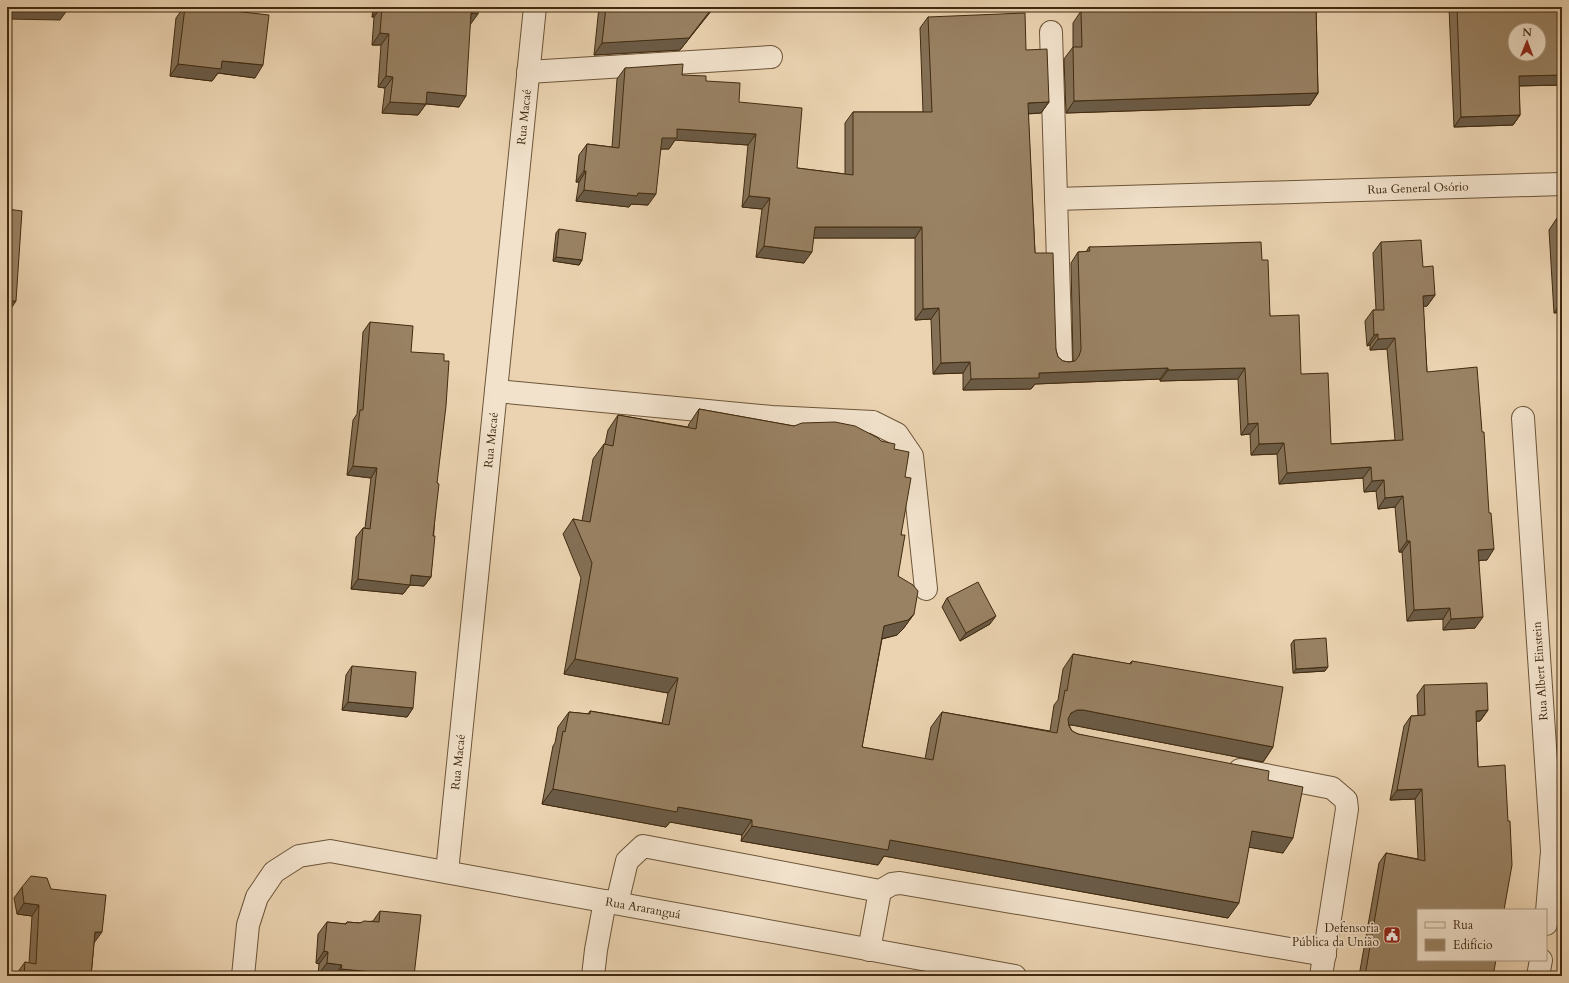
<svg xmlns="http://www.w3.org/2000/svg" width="1569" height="983" font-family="Cardo,serif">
<rect width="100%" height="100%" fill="#ebd3b1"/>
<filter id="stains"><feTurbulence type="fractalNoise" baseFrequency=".005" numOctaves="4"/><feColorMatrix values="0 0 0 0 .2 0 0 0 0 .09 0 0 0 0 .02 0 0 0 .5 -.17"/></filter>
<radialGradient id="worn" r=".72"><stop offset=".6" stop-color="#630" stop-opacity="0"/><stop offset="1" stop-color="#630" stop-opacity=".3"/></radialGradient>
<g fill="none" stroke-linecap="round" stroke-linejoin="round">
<defs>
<g id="minor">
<polyline points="1051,32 1061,361"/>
<polyline points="528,72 771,57"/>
<polyline points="1056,199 1562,184"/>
<polyline points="496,391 772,417 873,422 897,434 912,456 926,589"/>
<polyline points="1523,418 1552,851 1546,924"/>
<polyline points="1240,770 1332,788 1346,800 1347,809 1321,976"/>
<polyline points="447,872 535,7"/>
<polyline points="617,903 627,861 643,846 880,891 892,884 900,883 1325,955"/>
<polyline points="869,950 880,891"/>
<polyline points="243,976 248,925 257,897 274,872 299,856 330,851 1015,976"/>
<polyline points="593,976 596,950 605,901"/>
<polyline points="1538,976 1541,960"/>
</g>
</defs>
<use href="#minor" stroke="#6c5538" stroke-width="24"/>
<use href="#minor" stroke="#f2e2cc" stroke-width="22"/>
</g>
<g fill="#847056" stroke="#412b10">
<polygon points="184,7 197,7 255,78 218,73 212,81 170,76 176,18"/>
<polygon points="373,7 479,7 470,24 459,107 426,104 418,115 382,113 385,88 378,87 381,45 372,45 374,17 372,17"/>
<polygon points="599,7 714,7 680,50 594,55"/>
<polygon points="1127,7 1316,7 1318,93 1310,105 1066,113 1064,59 1073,47 1073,23 1081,11 1127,9"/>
<polygon points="1449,7 1562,7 1562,85 1519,86 1520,115 1513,125 1454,127"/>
<polygon points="928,17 1026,50 1049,102 1041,113 1028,114 1035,253 1056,350 1058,357 1063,361 1069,362 1073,361 1071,263 1078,252 1086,252 1089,247 1262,260 1270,316 1301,374 1331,444 1395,440 1387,349 1370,350 1370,345 1367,346 1365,321 1373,310 1376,310 1373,253 1381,242 1423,267 1435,295 1427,306 1423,306 1427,372 1487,560 1479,560 1475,628 1443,630 1443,619 1407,621 1402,552 1399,552 1395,507 1378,509 1376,491 1364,492 1363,478 1279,484 1277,454 1251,455 1250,434 1241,435 1238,379 1160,381 1160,379 1035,384 1031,389 963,390 963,373 933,374 931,319 915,320 915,238 814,238 804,263 756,257 762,209 742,207 748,145 675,140 669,149 661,149 648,205 631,204 629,207 576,201 579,182 576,182 579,155 587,144 612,147 617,79 625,68 682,75 706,81 739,102 797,168 845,174 845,123 853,112 923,112 920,28"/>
<polygon points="1562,217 1562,312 1554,313 1549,230 1557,218"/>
<polygon points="559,229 582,260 579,265 553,261 556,233"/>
<polygon points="370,322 411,352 437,483 431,577 424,586 410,585 403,594 351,589 356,537 363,528 365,528 371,478 347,475 353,420 357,414 363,332"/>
<polygon points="699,409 794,426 881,441 894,449 905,477 898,576 914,614 903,629 897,635 882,639 862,747 925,759 931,727 942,712 1050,731 1054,705 1058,700 1063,669 1073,654 1129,664 1132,661 1273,747 1263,762 1072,725 1069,725 1072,731 1078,734 1268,780 1283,853 1249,847 1228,918 884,856 878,865 741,841 742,835 670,822 666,827 542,804 553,746 555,743 558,727 569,712 588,714 590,711 662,723 668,693 564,674 581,578 563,534 573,519 582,521 593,459 604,444 605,444 608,430 618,415 688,427 689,424"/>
<polygon points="947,598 990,624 960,641 942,607"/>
<polygon points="1294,640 1325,671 1293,673 1291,644"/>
<polygon points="352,666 413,708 407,717 342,710 346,675"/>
<polygon points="1424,685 1488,710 1480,721 1476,721 1478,767 1493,976 1359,976 1379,863 1386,853 1418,859 1415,799 1390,800 1404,726 1411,716 1418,716 1417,695"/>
<polygon points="22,887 51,889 94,943 91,976 17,976 17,973 25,962 29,963 32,916 17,914 14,898"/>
<polygon points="380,911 414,976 326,976 318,975 319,964 316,963 318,934 327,922 345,924 347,922 360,923 373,921"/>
</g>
<g fill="#6b5b46" stroke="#412b10">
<polygon points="378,7 381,7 374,17 372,17"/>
<polygon points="713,7 714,7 712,10 680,50 594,55 602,43"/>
<polygon points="7,8 68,9 60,20 7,19"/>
<polygon points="471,13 478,14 470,25"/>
<polygon points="380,33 389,34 381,45 372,45"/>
<polygon points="222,61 263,65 255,78 218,73 212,81 170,76 178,64"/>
<polygon points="1562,75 1562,85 1512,86 1519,76"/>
<polygon points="386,76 393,77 385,88 378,87"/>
<polygon points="427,92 466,96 459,107 419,103"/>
<polygon points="1318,93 1310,105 1066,113 1074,101"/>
<polygon points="390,102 426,104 418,115 382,113"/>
<polygon points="1049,102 1041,113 1020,114 1028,103"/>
<polygon points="1520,115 1513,125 1454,127 1461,117"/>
<polygon points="677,129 756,134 748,145 675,140 669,149 654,149 662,138"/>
<polygon points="584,171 586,171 579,182 576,182"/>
<polygon points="584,190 656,194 648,205 631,204 629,207 576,201"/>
<polygon points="749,196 770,198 762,209 742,207"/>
<polygon points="815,227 922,227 915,238 807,238"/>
<polygon points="764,246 812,252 804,263 756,257"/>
<polygon points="556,257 582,260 579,265 553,261"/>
<polygon points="1435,295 1427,306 1415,307 1423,296"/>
<polygon points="7,301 16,301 8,313 7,313"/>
<polygon points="1562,301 1562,312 1554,313"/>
<polygon points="939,308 931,319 915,320 923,309"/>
<polygon points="1378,334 1370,345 1367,346 1374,335"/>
<polygon points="1395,338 1387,349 1370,350 1378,339"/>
<polygon points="970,362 963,373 933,374 941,363"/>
<polygon points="1168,368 1160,379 1035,384 1031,389 963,390 971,379 1039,373"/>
<polygon points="1245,368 1238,379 1160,381 1168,370"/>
<polygon points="1258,423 1250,434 1241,435 1248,424"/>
<polygon points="1284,443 1277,454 1251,455 1259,444"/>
<polygon points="353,466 377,468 371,478 347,475"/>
<polygon points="1371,467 1363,478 1279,484 1287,473"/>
<polygon points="1384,480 1376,491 1364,492 1372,481"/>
<polygon points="1403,496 1395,507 1378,509 1385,498"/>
<polygon points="1407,541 1410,541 1402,552 1399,552"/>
<polygon points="1494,549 1487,560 1471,561 1478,550"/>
<polygon points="411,575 431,577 424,586 410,585 403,594 351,589 358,579"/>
<polygon points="1450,608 1443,619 1407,621 1414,610"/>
<polygon points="914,614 903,629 897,635 873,641 884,626"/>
<polygon points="996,616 990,624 960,641 966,633"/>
<polygon points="1483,617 1475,628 1443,630 1451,619"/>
<polygon points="575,659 678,678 668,693 564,674"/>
<polygon points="1328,667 1325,671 1293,673 1296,669"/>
<polygon points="348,702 413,708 407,717 342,710"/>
<polygon points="1077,710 1083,710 1273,747 1263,762 1072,725 1066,725 1061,729 1071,713"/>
<polygon points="1488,710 1480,721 1469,722 1476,711"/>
<polygon points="553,789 678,807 752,820 742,835 670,822 666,827 542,804"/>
<polygon points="1422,789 1415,799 1390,800 1397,790"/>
<polygon points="752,826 890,840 1239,903 1228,918 884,856 878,865 741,841"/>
<polygon points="1252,831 1293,838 1283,853 1242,846"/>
<polygon points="24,903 39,905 32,916 17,914"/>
<polygon points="95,932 102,932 94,943"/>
<polygon points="324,951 328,952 319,964 316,963"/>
<polygon points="327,963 342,965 334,976 318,975"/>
<polygon points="341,969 414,976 336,976"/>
</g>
<g fill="#998264" stroke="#412b10" fill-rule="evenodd">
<polygon points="7,7 68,7 68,9 7,8"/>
<polygon points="185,7 197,7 269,15 263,65 222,61 221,69 178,64"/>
<polygon points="382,7 479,7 478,14 471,13 466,96 427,92 426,104 390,102 393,77 386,76 389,34 380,33"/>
<polygon points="606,7 713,7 689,38 602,43"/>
<polygon points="1136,7 1316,7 1318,93 1074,101 1073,47 1082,47 1081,11 1136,8"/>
<path d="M1457 7H1562V75L1519 76 1520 115 1461 117ZM1515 30H1539V54H1515Z"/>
<polygon points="1025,13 1026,50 1047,49 1049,102 1028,103 1035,253 1053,253 1056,350 1058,357 1063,361 1069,362 1075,361 1079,356 1081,350 1078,252 1090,251 1089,247 1261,242 1262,260 1268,260 1270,316 1299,315 1301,374 1328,373 1331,444 1403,440 1395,338 1378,339 1378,334 1374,335 1373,310 1384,310 1381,242 1421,240 1423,267 1433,266 1435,295 1423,296 1427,372 1477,367 1482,432 1484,432 1489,513 1491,513 1494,549 1478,550 1483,617 1451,619 1450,608 1414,610 1410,541 1407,541 1403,496 1385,498 1384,480 1372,481 1371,467 1287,473 1284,443 1259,444 1258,423 1248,424 1245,368 1168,370 1168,368 1039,373 1039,378 971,379 970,362 941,363 939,308 923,309 922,227 815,227 812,252 764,246 770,198 749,196 756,134 677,129 677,138 662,138 656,194 638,193 637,196 584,190 586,171 584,171 587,144 619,148 625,68 683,64 682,75 706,76 706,81 740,83 739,102 802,108 797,168 853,175 853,112 932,112 928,17"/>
<polygon points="7,209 22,211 16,301 7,301"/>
<polygon points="1562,217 1562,294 1557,218"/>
<polygon points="559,229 586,233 582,260 556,257"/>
<polygon points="370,322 413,326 411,352 444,354 444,361 449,361 446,406 437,483 439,484 433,536 435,536 431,577 411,575 410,585 358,579 363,528 370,529 377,468 353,466 360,410 363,410"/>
<polygon points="699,409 794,426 802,423 835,422 855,426 878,438 881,441 895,444 894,449 909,452 905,477 911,478 901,535 905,535 898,576 913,585 918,591 914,614 908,620 884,626 862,747 933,760 942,712 1057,733 1065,690 1067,691 1073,654 1131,664 1132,661 1283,687 1273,747 1083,710 1077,710 1071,713 1068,719 1069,726 1072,731 1078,734 1269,771 1268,780 1303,787 1293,838 1252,831 1239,903 890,840 888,850 752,826 752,820 678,807 677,812 553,789 563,731 565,732 569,712 590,714 590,711 669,725 678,678 575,659 592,563 573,519 590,522 604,444 613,446 618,415 696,429"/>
<polygon points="978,582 996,616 966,633 947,598"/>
<polygon points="1326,638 1328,667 1296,669 1294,640"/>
<polygon points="352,666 416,672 413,708 348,702"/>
<polygon points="1487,683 1488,710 1476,711 1478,767 1505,765 1508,821 1510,821 1512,865 1504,910 1418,910 1418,960 1496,960 1493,976 1365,976 1386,853 1425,861 1422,789 1397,790 1411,716 1425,715 1424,685"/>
<polygon points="31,876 47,878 51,889 106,895 102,932 95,932 91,976 24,976 25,962 36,964 39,905 24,903 22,887"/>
<polygon points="380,911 421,915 414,976 341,969 342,965 327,963 328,952 324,951 327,922 346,924 347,922 360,923 364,921 379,922"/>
</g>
<defs>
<symbol id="civic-square" viewBox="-11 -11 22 22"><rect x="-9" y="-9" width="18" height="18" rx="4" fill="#8f2418" stroke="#f2e2cc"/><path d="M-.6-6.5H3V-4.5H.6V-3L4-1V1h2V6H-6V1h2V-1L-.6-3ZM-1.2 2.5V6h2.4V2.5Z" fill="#fff"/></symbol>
</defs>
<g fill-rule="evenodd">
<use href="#civic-square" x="1382" y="925" width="20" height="20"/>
</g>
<g text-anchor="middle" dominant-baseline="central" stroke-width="3.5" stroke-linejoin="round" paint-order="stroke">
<g font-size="12" fill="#412b10" stroke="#f2e2cc">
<text transform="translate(524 117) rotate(-84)">Rua Macaé</text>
<text transform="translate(1418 188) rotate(-2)">Rua General Osório</text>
<text transform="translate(491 440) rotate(-84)">Rua Macaé</text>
<text transform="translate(1540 671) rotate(-94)">Rua Albert Einstein</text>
<text transform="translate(458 762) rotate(-84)">Rua Macaé</text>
<text transform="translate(643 908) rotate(10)">Rua Araranguá</text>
</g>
<g font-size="12" fill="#412b10" stroke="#f2e2cc" text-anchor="end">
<text x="1379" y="928">Defensoria<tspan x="1379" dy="14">Pública da União</tspan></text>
</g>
</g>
<rect width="1569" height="983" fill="none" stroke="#ebd3b1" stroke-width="24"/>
<rect x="8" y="8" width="1553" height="967" fill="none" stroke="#412b10" stroke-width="2"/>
<rect x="12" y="12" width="1545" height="959" fill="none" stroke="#412b10"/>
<rect x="1417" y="909" width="130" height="52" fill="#f2e2cc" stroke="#ab9981"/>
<rect x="1425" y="922" width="20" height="6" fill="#f2e2cc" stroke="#ab9981"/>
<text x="1453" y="929" font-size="12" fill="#412b10">Rua</text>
<rect x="1425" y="939" width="20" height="12" fill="#998264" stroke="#ab9981"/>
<text x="1453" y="949" font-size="12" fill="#412b10">Edifício</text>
<g transform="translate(1527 42) rotate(1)"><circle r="19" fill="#f2e2cc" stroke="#ab9981"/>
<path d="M0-3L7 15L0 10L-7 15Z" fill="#8f2418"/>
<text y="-6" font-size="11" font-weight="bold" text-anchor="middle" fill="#412b10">N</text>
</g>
<rect width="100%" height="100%" filter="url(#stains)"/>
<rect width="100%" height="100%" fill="url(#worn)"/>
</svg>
